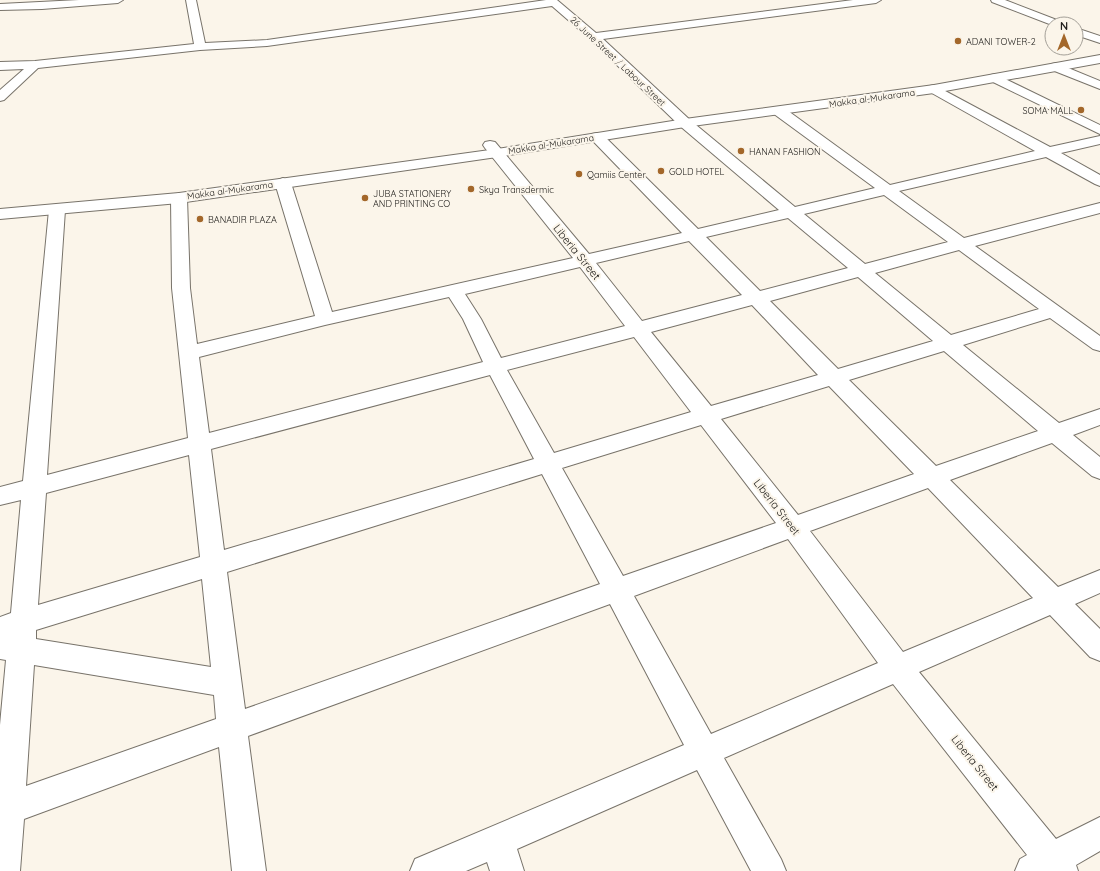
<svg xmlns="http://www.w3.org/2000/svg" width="1100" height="871" font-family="Quicksand,sans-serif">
<rect width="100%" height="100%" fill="#fbf5ea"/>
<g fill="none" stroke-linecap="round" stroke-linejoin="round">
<defs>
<g id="minor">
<polygon points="79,0 123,0 118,3 42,9 0,10 0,4"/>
<path d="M186 0H196L205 43 267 40 546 0H557L596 33 853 0H881L876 3 603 39 690 120 795 207 875 188 774 114 772 111 774 108H784L890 185 1035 151 930 92 928 89 930 86 934 85 1050 147 1100 136V144L1061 153 1100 175V186L1095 184 1046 157 899 191 964 238 1100 203V213L975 246 1100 336V351L1093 349 1050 318 963 345 1059 423 1100 409V425L1073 435 1100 457V479L1092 476 1052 443 950 480 1058 587 1100 570V593L1075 604 1100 629V661L1090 657 1050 615 919 672 1056 839 1100 817V851L1076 865 1078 871H1015L1020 859 1027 855 893 684 724 758 781 859 786 871H751L697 770 517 849 524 871H490L487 862 466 871H410L415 859 684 745 610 604 248 736 266 871H232L219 747 24 819 20 871H0V725L6 660 0 659V617L11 613 21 500 0 505V487L23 481 49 210 51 207 57 205 63 207 65 210 47 475 188 438 172 288 171 198 174 195 179 193 184 195 187 198 190 288 197 344 315 316 275 183 278 180 283 178 288 180 291 183 332 312 573 258 485 148 483 145 485 142 490 141 495 142 589 254 682 233 592 140 590 137 592 134 597 133 602 134 698 229 779 210 680 126 590 39 552 6 267 46 200 50 38 68 4 100 0 101V90L24 69 0 70V62L35 61 194 44ZM884 195 948 242 865 264 804 214ZM788 218 848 268 760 291 706 237ZM689 241 742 295 642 321 596 263ZM959 250 1039 309 951 335 875 273ZM580 267 625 326 501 358 481 319 465 294ZM858 277 933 341 838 369 770 301ZM449 297 463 319 483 362 209 433 199 357 325 325ZM752 305 818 375 711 406 651 332ZM634 337 691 412 554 453 507 370ZM944 351 1038 431 936 466 849 380ZM490 375 534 459 224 550 211 449ZM829 386 914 474 798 515 721 419ZM701 425 776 523 623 576 562 468ZM189 455 200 557 38 605 46 493ZM542 474 600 584 245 709 227 572ZM928 488 1033 598 903 652 810 531ZM788 539 878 663 711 734 634 596ZM202 579 211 667 36 639V630ZM34 665 214 695 216 719 26 786Z"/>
<polygon points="991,0 1005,0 1062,22 1063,24 1052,24 1052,25 992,2"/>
<polygon points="1076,28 1100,36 1100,43 1076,35"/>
<polygon points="1056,63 1100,81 1100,89 1052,70 1050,67 1052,64"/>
<polygon points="995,74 1100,125 1100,134 991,81 989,78 991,75"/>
</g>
<polygon id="highway" points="1100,55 1100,63 934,93 685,127 497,157 179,203 0,219 0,209 179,193 497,149 685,119 934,85"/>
</defs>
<use href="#minor" stroke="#78736a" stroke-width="2"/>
<use href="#highway" stroke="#78736a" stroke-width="2"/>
<use href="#minor" fill="#fff" fill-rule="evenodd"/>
<use href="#highway" fill="#fff" fill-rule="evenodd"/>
</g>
<g fill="#a3672a" stroke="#fbf5ea" stroke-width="1.5">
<circle cx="958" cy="41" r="4"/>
<circle cx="1081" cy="110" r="4"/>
<circle cx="741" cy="151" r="4"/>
<circle cx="661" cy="171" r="4"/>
<circle cx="579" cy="174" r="4"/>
<circle cx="471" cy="189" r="4"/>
<circle cx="365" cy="198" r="4"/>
<circle cx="200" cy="219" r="4"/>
</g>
<g text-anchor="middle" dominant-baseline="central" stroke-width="4" stroke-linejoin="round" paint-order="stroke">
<g font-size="9" fill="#22201d" stroke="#fbf5ea" text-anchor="start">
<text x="966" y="41">ADANI TOWER-2</text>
<text x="1073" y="110" text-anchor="end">SOMA MALL</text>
<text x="749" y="151">HANAN FASHION</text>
<text x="669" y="171">GOLD HOTEL</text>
<text x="587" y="174">Qamiis Center</text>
<text x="479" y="189">Skya Transdermic</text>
<text x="373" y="193">JUBA STATIONERY<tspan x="373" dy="10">AND PRINTING CO</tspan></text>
<text x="208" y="219">BANADIR PLAZA</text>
</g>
<g font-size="9" fill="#22201d" stroke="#fbf5ea">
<text transform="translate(618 61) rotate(43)">26 June Street / Labour Street</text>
<text transform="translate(872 98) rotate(-8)">Makka al-Mukarama</text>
<text transform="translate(551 144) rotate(-9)">Makka al-Mukarama</text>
<text transform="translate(230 190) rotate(-8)">Makka al-Mukarama</text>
</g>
<g font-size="11" fill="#22201d" stroke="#fbf5ea">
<text transform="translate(577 252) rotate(51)">Liberia Street</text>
<text transform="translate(777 507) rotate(52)">Liberia Street</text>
<text transform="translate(975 763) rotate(51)">Liberia Street</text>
</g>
</g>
<g transform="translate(1064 36)"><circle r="19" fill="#fbf5ea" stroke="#a4a098"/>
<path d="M0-3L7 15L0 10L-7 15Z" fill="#a3672a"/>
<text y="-6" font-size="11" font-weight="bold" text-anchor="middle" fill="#22201d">N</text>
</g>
</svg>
